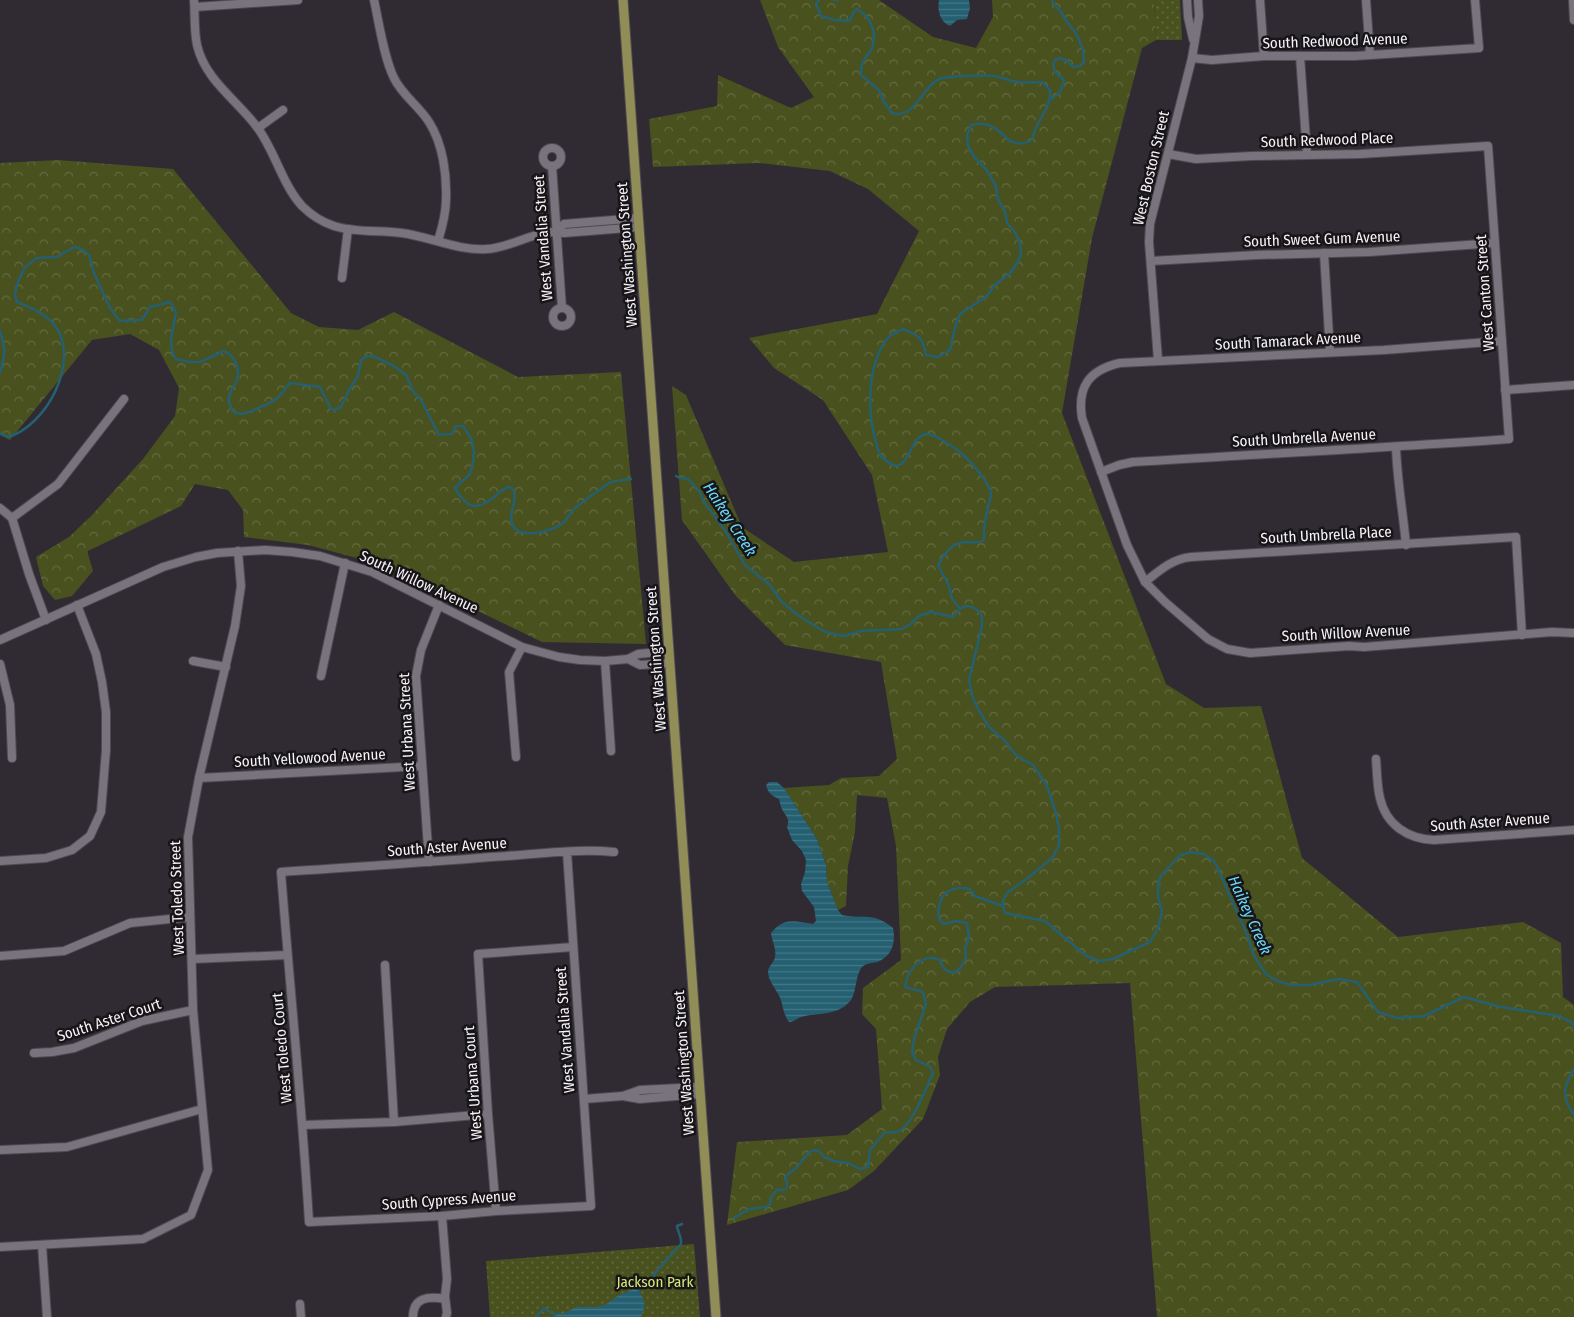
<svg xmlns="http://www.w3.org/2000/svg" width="1574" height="1317" font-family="'Fira Sans Condensed',sans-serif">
<defs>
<pattern id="green-dots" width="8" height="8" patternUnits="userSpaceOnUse" patternTransform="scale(1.25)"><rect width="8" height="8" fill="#49511e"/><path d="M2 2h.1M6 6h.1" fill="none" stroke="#646a3f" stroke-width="1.8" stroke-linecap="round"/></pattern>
<pattern id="forest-crowns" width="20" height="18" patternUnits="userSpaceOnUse" patternTransform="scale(1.25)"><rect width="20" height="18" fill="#49511e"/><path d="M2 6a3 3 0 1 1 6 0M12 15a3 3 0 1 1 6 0" fill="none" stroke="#646a3f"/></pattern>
<pattern id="water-rules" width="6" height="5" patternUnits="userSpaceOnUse" patternTransform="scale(1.25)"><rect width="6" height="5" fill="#246072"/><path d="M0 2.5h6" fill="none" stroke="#457787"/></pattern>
</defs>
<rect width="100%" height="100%" fill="#302b33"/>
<g fill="url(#green-dots)">
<polygon points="1154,0 1180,0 1182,40 1156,40"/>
<polygon points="694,1244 700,1317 490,1317 486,1261"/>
</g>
<g fill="url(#forest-crowns)">
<polygon points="760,0 879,0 933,37 976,48 993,17 992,0 1154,0 1156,40 1142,48 1092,238 1062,413 1166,684 1204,708 1261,706 1302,858 1398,937 1523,922 1561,943 1563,997 1574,1005 1574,1317 1157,1317 1130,983 995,987 970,1002 947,1029 938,1057 940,1075 923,1119 874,1171 848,1190 727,1225 737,1142 847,1135 882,1109 876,1029 862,1014 863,988 901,960 896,846 887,798 857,795 855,832 848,866 846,906 838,910 827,882 826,865 817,839 784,788 829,785 841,778 879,776 897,759 881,662 785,645 735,595 682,520 672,386 686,395 742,527 794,562 888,552 872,475 823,400 774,368 749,338 877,314 919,231 868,189 830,171 759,163 653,167 649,119 717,106 718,75 791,108 814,97 778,47"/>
<polygon points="58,160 173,169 291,313 319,327 358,330 394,312 518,377 621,372 646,644 542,642 383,565 308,545 244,537 243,510 228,490 195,484 181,506 88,551 88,554 93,571 72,596 55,600 43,586 36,557 69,537 92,515 143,459 175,416 179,388 159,350 130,334 92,340 10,440 0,435 0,163"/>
</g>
<g fill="url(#water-rules)">
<path d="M939 0H969L970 8 967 19 957 20 950 26C940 22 937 10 939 0Z"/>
<path d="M769 782H777L784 788 817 839 826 865 827 882 838 910 842 915C865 920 872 911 893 928 896 942 892 957 877 962 872 963 866 963 862 967 855 976 857 990 851 1000 837 1017 818 1012 801 1017 798 1018 794 1021 791 1022H789C784 1015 783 1008 781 1000 777 989 768 982 768 971 769 966 772 964 774 960 778 951 772 942 771 933 784 917 794 921 813 924L816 921 814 907 802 891 801 884 805 872 806 860 802 851 792 840 787 827C790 819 787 818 783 811 781 808 780 803 779 799 772 796 768 793 766 785Z"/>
<path d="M636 1288C645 1299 647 1304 641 1317H553L558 1312 562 1314 577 1307H596L605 1305 619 1295Z"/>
</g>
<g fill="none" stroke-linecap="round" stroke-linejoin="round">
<g stroke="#246072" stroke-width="2.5">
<path d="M819 0 816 4 821 16 835 20 850 21 853 13 857 9C872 17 878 35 871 50 870 53 868 54 866 57 861 63 861 68 861 75L879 90 884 102 892 113C914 120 923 86 939 79 948 76 983 75 993 76 1001 76 1009 82 1019 82 1027 83 1034 82 1042 82L1050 90C1051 106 1042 114 1036 128 1034 132 1033 136 1032 140 1002 155 1005 116 971 125L967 135 968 146 975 158 986 169 996 186 998 200 1005 211 1007 223 1015 232 1020 244 1021 254 1018 262 1011 272 996 284 986 297 960 314 956 324 950 350 938 357 926 355C923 337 919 336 903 329 897 331 891 334 887 339 867 365 867 412 876 442 877 447 878 452 881 456 911 486 906 435 927 434 935 434 957 449 963 455 971 461 991 485 991 495 991 498 989 503 988 506 986 518 983 528 984 540 979 543 975 543 969 542 951 542 947 551 938 565L949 586 952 599 960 608"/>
<polyline points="834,0 838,0"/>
<path d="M1051 99C1060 94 1062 90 1064 80L1056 73 1053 66 1055 60 1060 58 1066 60 1073 67 1080 66 1084 62 1083 50 1076 33 1067 22 1061 12 1053 3 1052 0"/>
<path d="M0 331C6 349 5 355 0 373"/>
<path d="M0 433 8 437C46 426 80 363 56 327 47 314 31 308 17 302L15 295 17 284 25 267 37 258 57 257 74 247 82 249 89 255 94 273 110 308 120 321 142 320 150 307 170 302 176 312 171 339 172 351 176 359 189 362H200L224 351C233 355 239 365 238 376 237 385 227 392 229 402 232 419 246 414 256 409 264 405 271 404 277 398 282 394 286 388 290 383L320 387 331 409 334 410 341 407 349 390 358 376 361 360 367 356 375 357 394 366 406 375 413 391 421 400 439 435 452 434 456 426H463L472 440 474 452 473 461 470 474 455 488C466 507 474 512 493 498 499 493 502 488 510 487L514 490C514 494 515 498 514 502 513 509 509 517 512 524 519 541 552 531 563 523 568 519 570 512 575 508 586 499 597 491 609 483 615 480 624 480 631 479"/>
<path d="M676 476 680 478 688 479 700 492 704 502 726 532 745 565 770 585 781 601 799 616 825 632 844 636 860 631 902 629 911 624 919 616 931 612 953 617C957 614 958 610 961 608 969 603 979 609 982 617 982 620 982 623 982 626L969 680 972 695 978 709 989 727 1004 740 1016 755 1033 765 1047 786 1056 813 1059 828V845L1053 857 1028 878 1007 893 1003 901V906L1005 913 1045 921 1085 955 1099 961 1113 959 1150 942 1158 928 1162 912 1158 897V888L1160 877 1179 856 1190 852 1204 854 1215 862 1248 937 1253 954 1266 974 1275 980 1291 985H1309L1339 979 1357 982 1378 1012 1397 1018 1424 1016 1464 997 1501 1007 1560 1016 1572 1023 1574 1027"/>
<path d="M1574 1069C1563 1088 1561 1096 1574 1115"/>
<path d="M734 1218 749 1209 766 1207 770 1204 771 1197 777 1190H783L787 1188V1183L785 1178C788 1172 794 1171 798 1166 805 1158 803 1156 813 1150L819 1151 824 1157 834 1161 848 1163 860 1169 868 1167 870 1150 885 1132C888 1132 893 1133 897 1132 912 1127 926 1088 933 1073L930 1067 916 1060 912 1052 914 1039 926 1004 923 992 905 987C907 970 922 952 940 960 943 969 945 971 954 973L961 967 966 957 965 948 969 937 967 923 956 921 944 924 939 919C936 897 948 884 970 889L975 896 1003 906"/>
<path d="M652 1278 655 1273 681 1244C682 1237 678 1233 677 1226L682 1224"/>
<polyline points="639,1291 641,1288"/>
<polyline points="536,1317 544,1308 555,1315"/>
</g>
<defs>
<g id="minor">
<path d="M194 0C195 15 194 31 197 45 205 80 237 100 257 127 275 151 282 184 302 206 311 215 322 222 334 226 356 233 380 230 402 233 431 237 458 251 487 249 512 248 540 227 564 233L639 227"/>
<path d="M374 0C379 23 384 58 394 78 402 95 419 106 429 122 443 144 447 175 446 200 446 214 442 228 438 241"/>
<polyline points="1187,0 1188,17 1193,39"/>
<polyline points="1260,0 1264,56"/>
<polyline points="1366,0 1370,55"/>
<polyline points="1573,0 1574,20"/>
<polyline points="195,7 298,0"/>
<polyline points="1300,56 1307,155"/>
<polyline points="1192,58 1212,60 1264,56 1355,56 1479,48 1475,0"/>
<polyline points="258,128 283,110"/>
<circle cx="552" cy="157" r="9"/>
<polyline points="552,166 562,308"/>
<polyline points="557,231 564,224 638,218"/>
<polyline points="1324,253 1330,352"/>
<polyline points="1151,261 1257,255 1369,252 1495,243"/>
<polyline points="342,278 348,229"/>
<circle cx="562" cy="317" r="9"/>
<path d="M1502 341 1384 350 1120 363C1089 370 1077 387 1082 418L1127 545 1145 582 1165 602 1208 639 1227 649 1250 653 1349 646 1364 647 1552 632 1574 633"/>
<polyline points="1158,360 1149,242 1150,224 1192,58 1199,16 1198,0"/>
<polyline points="1505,390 1574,385"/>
<path d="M1396 447C1397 480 1403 512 1406 545"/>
<path d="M1101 472 1119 465 1133 462C1258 454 1384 448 1509 439L1488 146 1360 154 1252 156 1196 159 1168 154"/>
<polyline points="0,508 12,518 29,574 46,620"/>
<polyline points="12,518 58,484 124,399"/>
<path d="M1145 582C1160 570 1172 559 1191 557L1516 537 1522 635"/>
<polyline points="0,640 163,567 196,557 217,553 265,550 292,552 320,556 372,572 522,647 559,657 580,660 605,661 628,659 638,654 669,651"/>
<polyline points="628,659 640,665 670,663"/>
<polyline points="193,661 226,667"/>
<polyline points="605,661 611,751"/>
<polyline points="0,664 10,705 12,758"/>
<polyline points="321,676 345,563"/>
<polyline points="516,757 509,672 522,647"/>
<path d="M1376 759C1377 772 1377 786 1380 798 1386 825 1408 839 1434 840L1574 830"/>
<polyline points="199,778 422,766"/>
<path d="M567 852 591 1206 496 1211 442 1216 309 1222C302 1105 290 989 281 872 351 867 421 863 491 857 531 855 574 848 614 852"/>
<polyline points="0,861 46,858 72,850 90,836 101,812 106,750 106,712 102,682 96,654 77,605"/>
<polyline points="429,862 416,676 421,650 439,605"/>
<polyline points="0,956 64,951 130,923 190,917"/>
<polyline points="193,959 287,955"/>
<polyline points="385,965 394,1122"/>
<polyline points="34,1053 52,1052 74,1048 142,1021 193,1010"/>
<polyline points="699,1087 640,1090 623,1096 640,1099 700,1094"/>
<polyline points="584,1099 623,1096"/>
<polyline points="303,1125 394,1122 488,1114"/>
<polyline points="0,1150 67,1147 202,1109"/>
<polyline points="496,1211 488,1114 478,954 573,947"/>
<polyline points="442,1216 447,1279 445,1296 447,1313 446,1317"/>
<polyline points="42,1245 47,1317"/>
<polyline points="0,1247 143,1239 191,1215 208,1170 193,1010 188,837 199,778 235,626 241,586 238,551"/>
<polyline points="300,1304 301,1317"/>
<path d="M413 1317C413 1297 429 1296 445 1299"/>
</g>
<polyline id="major" points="623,0 716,1317"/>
</defs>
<use href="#minor" stroke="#4e4a50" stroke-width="10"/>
<use href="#major" stroke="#4e4a50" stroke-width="11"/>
<use href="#minor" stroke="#79737d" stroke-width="8"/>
<use href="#major" stroke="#908d56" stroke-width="9"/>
</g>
<g text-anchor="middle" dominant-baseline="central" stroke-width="5" stroke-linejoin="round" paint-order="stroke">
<g font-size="15" fill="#f7f3f9" stroke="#171518">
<text transform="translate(1335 41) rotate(-2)">South Redwood Avenue</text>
<text transform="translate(1327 140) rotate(-2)">South Redwood Place</text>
<text transform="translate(1151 168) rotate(-77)">West Boston Street</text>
<text transform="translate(543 238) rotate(-94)">West Vandalia Street</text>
<text transform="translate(1322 239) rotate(-2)">South Sweet Gum Avenue</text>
<text transform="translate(627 255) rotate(-94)">West Washington Street</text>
<text transform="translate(1485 293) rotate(-94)">West Canton Street</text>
<text transform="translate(1288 341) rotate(-3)">South Tamarack Avenue</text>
<text transform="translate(1304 438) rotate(-3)">South Umbrella Avenue</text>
<text transform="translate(1326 535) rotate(-3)">South Umbrella Place</text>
<text transform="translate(419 582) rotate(25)">South Willow Avenue</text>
<text transform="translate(1346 633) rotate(-3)">South Willow Avenue</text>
<text transform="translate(656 659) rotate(-94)">West Washington Street</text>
<text transform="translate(407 732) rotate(-93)">West Urbana Street</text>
<text transform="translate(310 758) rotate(-3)">South Yellowood Avenue</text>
<text transform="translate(1490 822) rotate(-4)">South Aster Avenue</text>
<text transform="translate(447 847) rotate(-4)">South Aster Avenue</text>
<text transform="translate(177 898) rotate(-92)">West Toledo Street</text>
<text transform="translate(109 1020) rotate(-18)">South Aster Court</text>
<text transform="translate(565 1030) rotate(-94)">West Vandalia Street</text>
<text transform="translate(282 1048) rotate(-95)">West Toledo Court</text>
<text transform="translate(684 1063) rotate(-94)">West Washington Street</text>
<text transform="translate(473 1083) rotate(-94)">West Urbana Court</text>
<text transform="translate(449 1200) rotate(-4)">South Cypress Avenue</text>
</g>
<g font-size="15" fill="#d6e976" stroke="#171518">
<text x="655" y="1282">Jackson Park</text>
</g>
<g font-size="16" font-style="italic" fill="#67dafb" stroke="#171518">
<text transform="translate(730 519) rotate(57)">Haikey Creek</text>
<text transform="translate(1250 915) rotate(66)">Haikey Creek</text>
</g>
</g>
</svg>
